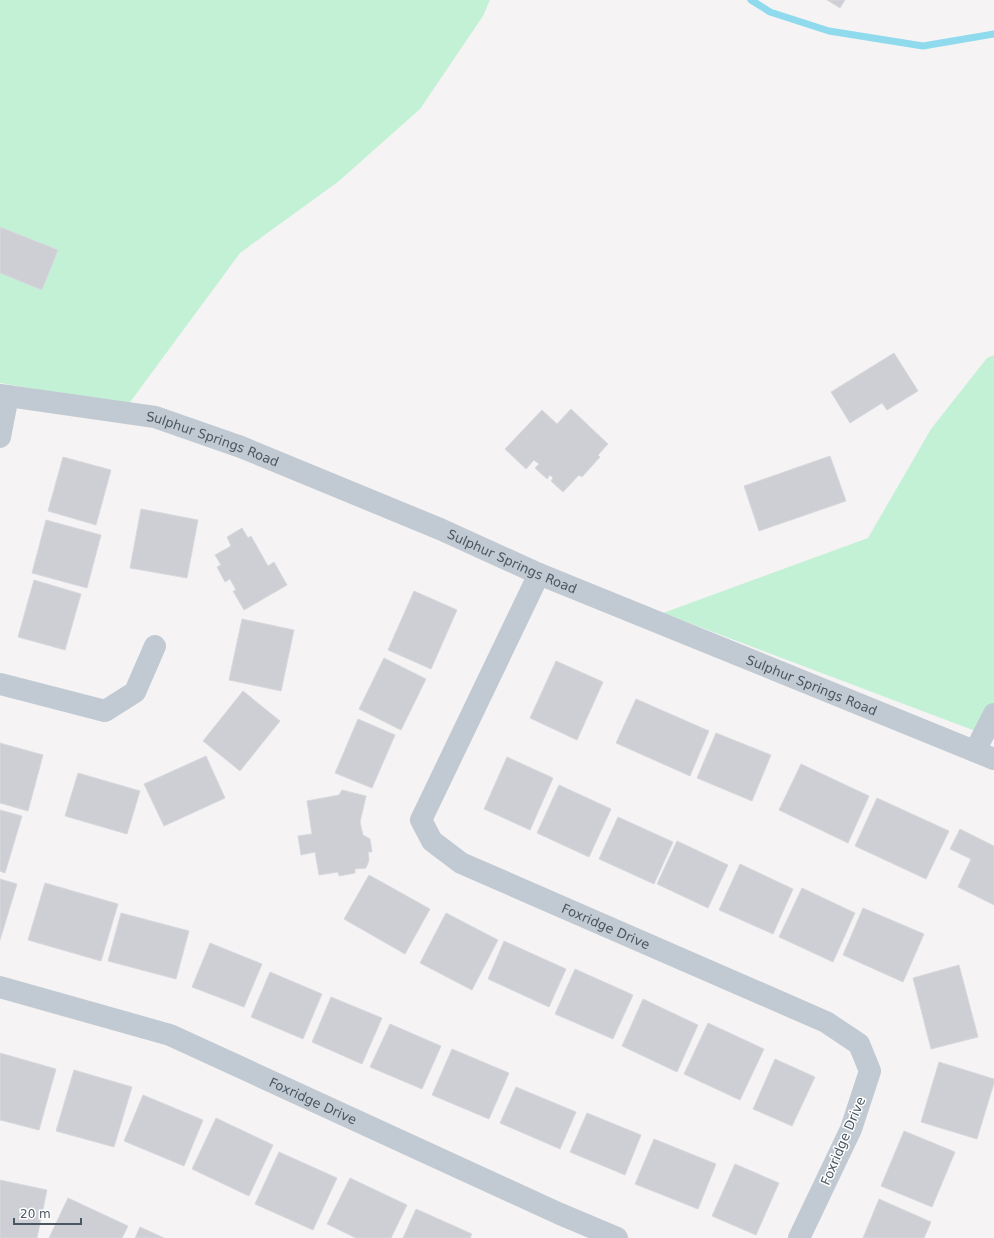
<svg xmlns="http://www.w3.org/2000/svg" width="994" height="1238" font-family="'DejaVu Sans',sans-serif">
<rect width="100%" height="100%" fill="#f5f3f3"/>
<g fill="#c3f1d5">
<polygon points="0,0 490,0 483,16 420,109 339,181 240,253 128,405 0,383"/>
<polygon points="994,355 994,738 663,613 868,538 931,429 987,358"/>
</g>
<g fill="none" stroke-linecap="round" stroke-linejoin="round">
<polyline stroke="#90daee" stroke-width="7" points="751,0 770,12 829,31 923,46 994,34"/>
</g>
<g fill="#cdcfd5" stroke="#d7d9de">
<polygon points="827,0 845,0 840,8"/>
<polygon points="0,227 58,250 42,290 0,273"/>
<polygon points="894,353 918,391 887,410 882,403 850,423 831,392"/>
<polygon points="571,409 608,444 598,455 600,457 582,477 579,475 563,492 551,481 553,478 550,475 547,479 535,468 539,464 534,460 526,469 505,449 542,410 557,424"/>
<polygon points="830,456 846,501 759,531 744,486"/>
<polygon points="63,457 111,470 96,525 48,511"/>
<polygon points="141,509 198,520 187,578 130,568"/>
<polygon points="46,520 101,535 87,588 32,573"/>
<polygon points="242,528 248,538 251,536 268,566 274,562 287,585 244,610 233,591 236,590 230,579 225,582 217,567 221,565 215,555 231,546 227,537"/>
<polygon points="34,580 81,594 65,650 18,637"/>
<polygon points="414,591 457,610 431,669 388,650"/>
<polygon points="242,619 294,630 281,691 229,680"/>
<polygon points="384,658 426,679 401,730 359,709"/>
<polygon points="556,661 603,682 577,740 530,718"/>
<polygon points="243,691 280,721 240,771 203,741"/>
<polygon points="636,699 709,731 690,776 616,743"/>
<polygon points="358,719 395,735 372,788 335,773"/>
<polygon points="716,733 771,755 752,801 697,778"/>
<polygon points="0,743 43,755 28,811 0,803"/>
<polygon points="206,756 225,798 164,826 144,784"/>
<polygon points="507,757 553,778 530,830 484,809"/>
<polygon points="801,764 869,796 848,843 779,810"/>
<polygon points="78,773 140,791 127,834 65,816"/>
<polygon points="559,785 611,809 589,857 537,833"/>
<polygon points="342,790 366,796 360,822 363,835 370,839 372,852 368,852 369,860 366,868 355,869 355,873 339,876 338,872 319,875 315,852 301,855 298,836 312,834 307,801 339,795"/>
<polygon points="877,798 949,831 926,879 855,846"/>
<polygon points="0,810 22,816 5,873 0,871"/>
<polygon points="618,817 673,842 654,884 599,859"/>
<polygon points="960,829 994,846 994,905 958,887 971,859 950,849"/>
<polygon points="677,841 728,865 708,908 657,884"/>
<polygon points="740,864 793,889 773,934 719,910"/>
<polygon points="369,875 430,909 405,954 344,919"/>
<polygon points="0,879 17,884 0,940"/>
<polygon points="45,883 118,904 101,961 28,940"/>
<polygon points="802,888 855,913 833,962 779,937"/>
<polygon points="863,908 924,934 903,982 843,955"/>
<polygon points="121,913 189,931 176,979 108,961"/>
<polygon points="446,913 498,940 472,990 420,963"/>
<polygon points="504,941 566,969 549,1007 488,979"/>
<polygon points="210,943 262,964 244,1007 192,987"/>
<polygon points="959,965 978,1037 931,1049 913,978"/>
<polygon points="575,969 633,995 613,1039 555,1014"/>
<polygon points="270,972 322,994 303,1039 251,1017"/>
<polygon points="331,997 382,1018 362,1064 312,1042"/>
<polygon points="643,999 698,1025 677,1072 622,1046"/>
<polygon points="708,1023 764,1049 740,1100 684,1074"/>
<polygon points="390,1024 441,1046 422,1089 370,1067"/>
<polygon points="452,1049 509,1073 489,1119 432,1095"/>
<polygon points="0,1053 56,1069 39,1130 0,1120"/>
<polygon points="775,1059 815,1077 792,1126 753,1109"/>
<polygon points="939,1062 994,1079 994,1083 977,1139 921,1122"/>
<polygon points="74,1070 132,1087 114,1147 56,1131"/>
<polygon points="516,1087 576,1112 560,1149 500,1123"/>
<polygon points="143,1095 203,1120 184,1166 124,1141"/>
<polygon points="587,1113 641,1135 625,1175 570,1152"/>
<polygon points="216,1118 273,1145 249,1196 192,1169"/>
<polygon points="904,1131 955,1152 932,1207 881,1186"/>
<polygon points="654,1139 716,1164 698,1209 635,1184"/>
<polygon points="279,1152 337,1178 313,1230 255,1204"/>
<polygon points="735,1164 779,1183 756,1235 712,1216"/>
<polygon points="350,1178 407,1205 391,1238 356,1238 327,1224"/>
<polygon points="0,1180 47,1190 37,1238 0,1238"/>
<polygon points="68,1198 128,1226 122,1238 49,1238"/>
<polygon points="879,1199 931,1222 924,1238 863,1238"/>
<polygon points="416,1209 472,1234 470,1238 403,1238"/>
<polygon points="140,1227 164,1238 135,1238"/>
</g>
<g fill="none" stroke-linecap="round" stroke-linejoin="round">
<g stroke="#c1cad2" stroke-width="22">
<path id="s1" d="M0 395 155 417 241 447 440 529 539 574 994 759"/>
<polyline points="0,437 8,396"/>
<path id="s2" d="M539 574 421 820 432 841 461 863 826 1022 859 1044 870 1071 851 1129 799 1238"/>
<polyline points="0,684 105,711 135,692 155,646"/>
<polyline points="975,751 994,714"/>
<path id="s3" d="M0 987 170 1035 560 1214 617 1238"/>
</g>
</g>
<g text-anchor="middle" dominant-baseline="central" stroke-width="3" stroke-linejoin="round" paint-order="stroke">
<g font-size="13" fill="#4a5661" stroke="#fff">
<text stroke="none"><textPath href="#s1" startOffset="218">Sulphur Springs Road</textPath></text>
<text stroke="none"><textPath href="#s1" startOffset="542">Sulphur Springs Road</textPath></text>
<text stroke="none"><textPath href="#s1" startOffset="866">Sulphur Springs Road</textPath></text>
<text stroke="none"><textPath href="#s2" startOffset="491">Foxridge Drive</textPath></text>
<text stroke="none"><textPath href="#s3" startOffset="334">Foxridge Drive</textPath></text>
<text transform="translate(843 1141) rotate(-67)">Foxridge Drive</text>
</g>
</g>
<path d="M14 1218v6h67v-6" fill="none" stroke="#4a5661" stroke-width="2"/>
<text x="20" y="1218" font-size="12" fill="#4a5661" stroke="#ffffff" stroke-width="3" paint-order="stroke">20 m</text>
</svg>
